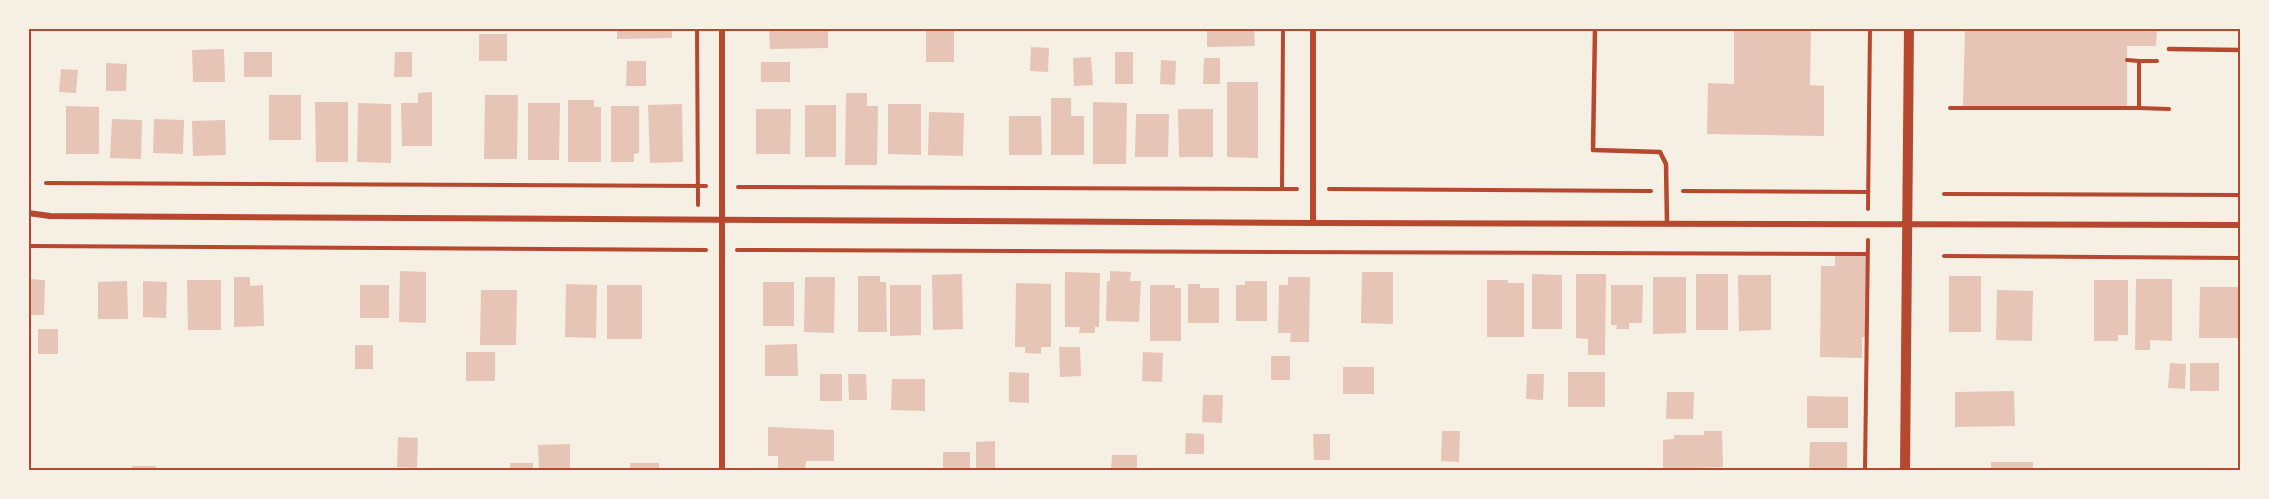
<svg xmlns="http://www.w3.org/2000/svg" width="2269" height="499" font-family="Figtree,sans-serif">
<rect width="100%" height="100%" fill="#f6efe4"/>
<g fill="#e6c5b7">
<polygon points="617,28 672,28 672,38 617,39"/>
<polygon points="769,28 828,28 828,48 770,49"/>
<rect x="926" y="28" width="28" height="34"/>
<polygon points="1207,28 1254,28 1255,46 1207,47"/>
<polygon points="1734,28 1811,28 1810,85 1824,86 1824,136 1707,134 1708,83 1734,84"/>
<polygon points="1965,28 2157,28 2156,46 2127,46 2127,108 1963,106"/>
<rect x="479" y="34" width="28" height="27"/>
<polygon points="1031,47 1049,48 1048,72 1030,71"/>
<polygon points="224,49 225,82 193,82 192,50"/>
<rect x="244" y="52" width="28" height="25"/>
<polygon points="395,52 412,52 412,77 394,77"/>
<rect x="1115" y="52" width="18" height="32"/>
<polygon points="1091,57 1093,85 1074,86 1073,58"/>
<polygon points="1204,58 1220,58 1220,84 1203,84"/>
<polygon points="1161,60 1176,61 1175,85 1160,84"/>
<polygon points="627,61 646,61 646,86 626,86"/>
<rect x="761" y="62" width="29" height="20"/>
<polygon points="106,63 127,64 126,91 106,91"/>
<polygon points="61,69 78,70 76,93 59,92"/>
<polygon points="1227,82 1258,82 1258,158 1227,157"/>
<polygon points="432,92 432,146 402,146 401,103 418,103 418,93"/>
<polygon points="846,93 867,93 867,106 878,106 877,165 845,165"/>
<rect x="269" y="95" width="32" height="45"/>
<polygon points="485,95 518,95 517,159 484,159"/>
<polygon points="1051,98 1071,98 1071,116 1084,116 1084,155 1051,155"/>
<polygon points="568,100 594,100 594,107 601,107 601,162 568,162"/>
<polygon points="315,102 348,102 348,162 316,162"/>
<polygon points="1093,102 1127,103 1126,164 1093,164"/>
<polygon points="358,103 391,104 391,163 357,162"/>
<polygon points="528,103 560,103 559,160 528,160"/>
<polygon points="682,104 683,162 650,163 648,105"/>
<polygon points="888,104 921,104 921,155 888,154"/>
<rect x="805" y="105" width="31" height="52"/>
<polygon points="66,106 99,107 99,154 66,154"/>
<polygon points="611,106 639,106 639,153 634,154 634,162 611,162"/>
<polygon points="756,109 791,109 790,154 756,154"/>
<polygon points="1178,109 1213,109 1213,157 1179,157"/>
<polygon points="929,112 964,113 963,156 928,155"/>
<polygon points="1136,114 1169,114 1168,157 1135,157"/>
<polygon points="1009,116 1041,116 1042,155 1009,155"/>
<polygon points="112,119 142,120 141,159 110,158"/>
<polygon points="154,119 184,120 183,154 153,153"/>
<polygon points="225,120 226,155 193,156 192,121"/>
<polygon points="1835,255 1866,256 1866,337 1862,337 1862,358 1820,357 1821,266 1835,266"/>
<polygon points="400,271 426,272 426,323 399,322"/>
<polygon points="1110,271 1131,272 1130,281 1141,281 1139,322 1106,321 1107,281 1110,281"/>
<polygon points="1065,272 1100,273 1099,327 1095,327 1095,333 1079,333 1080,327 1065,327"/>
<polygon points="1362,272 1393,272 1393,324 1361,323"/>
<polygon points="962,274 963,329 933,330 932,275"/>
<polygon points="1532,274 1562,275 1562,329 1532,329"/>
<polygon points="1576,274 1606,274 1605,355 1588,355 1588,339 1576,338"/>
<rect x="1696" y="274" width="32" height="56"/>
<polygon points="1738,275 1771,275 1771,330 1739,331"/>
<polygon points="858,276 880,276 880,282 886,282 887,332 858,332"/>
<rect x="1949" y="276" width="32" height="56"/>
<polygon points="234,277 250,277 250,286 263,285 264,326 234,327"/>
<polygon points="805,277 835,277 834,333 804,332"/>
<polygon points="1288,277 1310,277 1309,342 1290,342 1291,333 1278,333 1279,285 1288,285"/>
<polygon points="1653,277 1686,277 1686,333 1653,334"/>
<polygon points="28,279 45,280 44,315 28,315"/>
<polygon points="2136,279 2172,279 2172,341 2150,340 2150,350 2135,350"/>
<polygon points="187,280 221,280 221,330 188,330"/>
<polygon points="1487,280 1508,280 1508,283 1524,283 1524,337 1487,337"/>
<polygon points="2094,280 2128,280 2128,335 2118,335 2118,341 2094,341"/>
<polygon points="127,281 128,319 98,319 98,282"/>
<polygon points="143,281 167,282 166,318 143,317"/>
<polygon points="1245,281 1267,281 1267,321 1236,321 1236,285 1245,285"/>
<rect x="763" y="282" width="31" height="44"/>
<polygon points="1016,283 1051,284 1051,347 1041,347 1041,354 1025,353 1025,347 1015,347"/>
<polygon points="566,284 597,285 596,338 565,337"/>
<polygon points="1188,284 1200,284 1200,288 1219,288 1219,323 1188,323"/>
<rect x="360" y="285" width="29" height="33"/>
<rect x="607" y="285" width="35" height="54"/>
<polygon points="890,285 921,285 921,335 890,336"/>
<polygon points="1150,285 1175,285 1175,288 1181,288 1181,341 1150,341"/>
<polygon points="1611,285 1643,285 1642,323 1629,323 1629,329 1616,329 1617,325 1611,325"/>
<polygon points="2200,287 2240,287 2240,338 2199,338"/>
<polygon points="481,290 517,290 516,345 480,345"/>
<polygon points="1997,290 2033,291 2032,341 1996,340"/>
<rect x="38" y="329" width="20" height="25"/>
<polygon points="797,344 798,376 765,376 765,345"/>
<rect x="355" y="345" width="18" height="24"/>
<polygon points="1059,347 1080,347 1081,376 1060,377"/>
<rect x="466" y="352" width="29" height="29"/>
<polygon points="1143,352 1163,353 1162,382 1142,381"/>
<rect x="1271" y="356" width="19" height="24"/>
<polygon points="2170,363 2186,364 2185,389 2168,388"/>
<rect x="2190" y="363" width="29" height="28"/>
<rect x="1343" y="367" width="31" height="27"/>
<polygon points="1009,372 1029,373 1029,403 1009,402"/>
<rect x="1568" y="372" width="37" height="35"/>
<rect x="820" y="374" width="22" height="27"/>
<polygon points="848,374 866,374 867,400 849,400"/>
<polygon points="1527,374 1544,374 1543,400 1526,399"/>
<polygon points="892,379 925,379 925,411 891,410"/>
<polygon points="2014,391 2015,426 1955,427 1955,392"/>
<polygon points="1667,392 1694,392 1693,419 1666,419"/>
<polygon points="1203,395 1223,395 1222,423 1202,422"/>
<polygon points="1807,396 1848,397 1848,428 1807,428"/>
<polygon points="768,427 834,430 834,461 806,461 805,470 778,470 778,456 768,456"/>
<polygon points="1442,431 1460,431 1459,462 1441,461"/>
<polygon points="1704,431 1722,431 1723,467 1663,469 1663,440 1674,439 1674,435 1704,435"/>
<polygon points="1186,433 1204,434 1204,454 1185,454"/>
<polygon points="1313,434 1330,434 1330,460 1314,460"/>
<polygon points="398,437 418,438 417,468 397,467"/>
<polygon points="995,441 995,469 976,469 976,442"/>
<polygon points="1810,442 1847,442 1847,470 1809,470"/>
<polygon points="570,444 570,470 539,470 538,445"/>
<rect x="943" y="452" width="27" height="18"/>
<polygon points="1112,455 1137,455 1137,470 1111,470"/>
<rect x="1991" y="462" width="42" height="8"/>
<rect x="510" y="463" width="23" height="7"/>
<rect x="630" y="463" width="29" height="7"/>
<polygon points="132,466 156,466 156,470 133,470"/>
</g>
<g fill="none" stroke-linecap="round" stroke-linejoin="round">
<g stroke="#b5482f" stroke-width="4">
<polyline points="697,28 698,205"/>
<polyline points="2139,61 2157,61"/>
<polyline points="1950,108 2139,108 2139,61 2127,60"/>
<polyline points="2139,108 2169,109"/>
<polyline points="46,183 706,186"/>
<polyline points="738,187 1297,189"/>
<polyline points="1282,189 1283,28"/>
<polyline points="1329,189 1651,191"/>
<polyline points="1683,191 1868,192"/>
<polyline points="1944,194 2240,195"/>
<polyline points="1868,209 1870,28"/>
<polyline points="28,246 706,250"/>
<polyline points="737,250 1867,254"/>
<polyline points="1944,256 2240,258"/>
<polyline points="1865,470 1868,240"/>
</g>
<g stroke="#b5482f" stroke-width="4.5">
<polyline points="1595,28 1593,150 1660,152 1666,164 1667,223"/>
<polyline points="2169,49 2240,50"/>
</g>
<g stroke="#b5482f" stroke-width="6">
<polyline points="28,213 50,216 1313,223 2240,225"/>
<polyline points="1313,223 1313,28"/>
<polyline points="722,470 722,28"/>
</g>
<polyline stroke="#b5482f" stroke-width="10" points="1905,470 1909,28"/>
</g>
<rect width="2269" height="499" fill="none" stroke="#f6efe4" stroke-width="60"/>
<rect x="30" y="30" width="2209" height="439" fill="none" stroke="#b5482f" stroke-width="2"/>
</svg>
